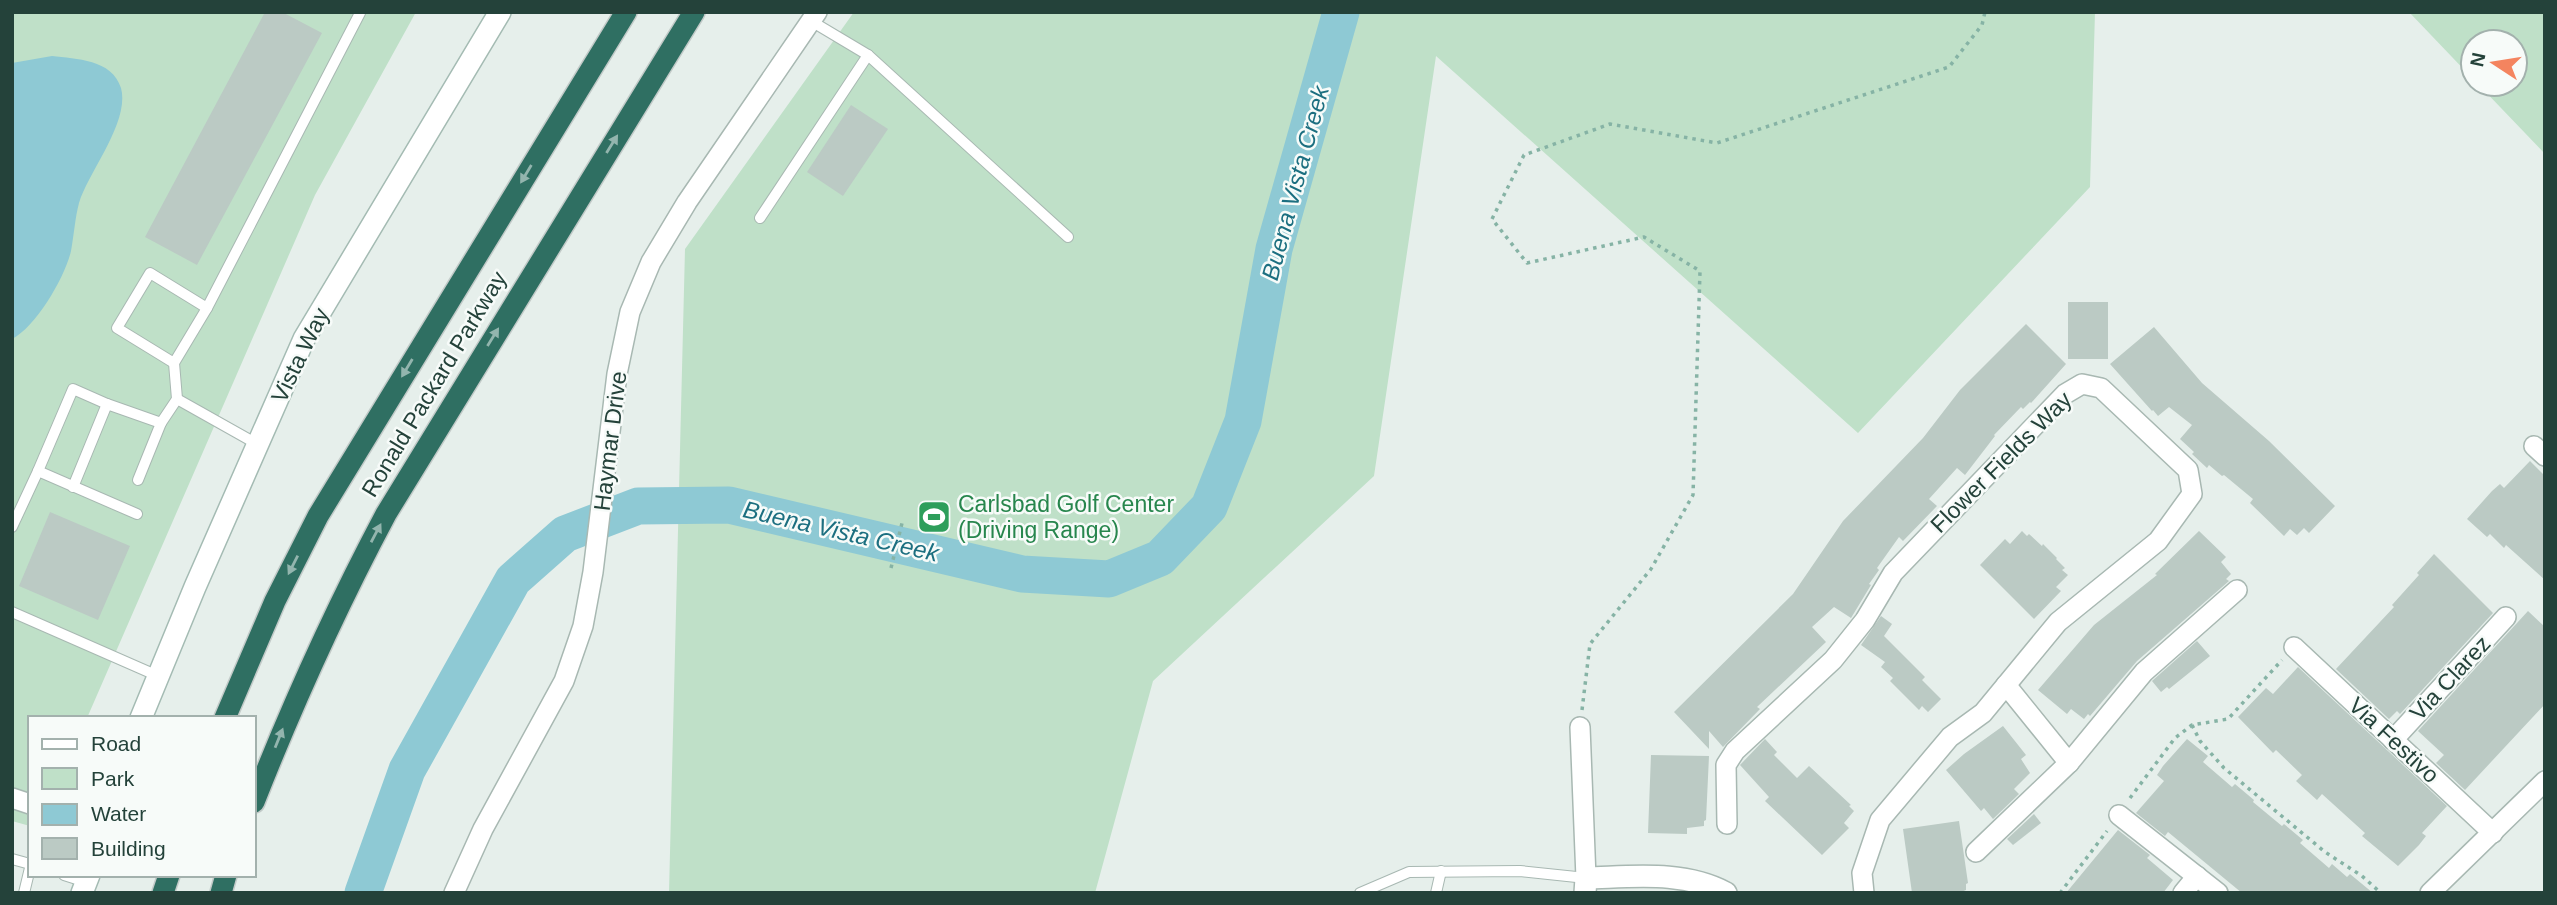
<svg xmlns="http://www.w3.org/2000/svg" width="2557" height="905" font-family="Arial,sans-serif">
<rect width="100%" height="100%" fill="#e6efeb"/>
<g fill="#bfe0c8">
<polygon points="12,12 416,12 315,195 87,718 30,718 30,826 12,821"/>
<polygon points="854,12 2095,12 2090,187 1858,433 1436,56 1374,476 1153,681 1095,893 669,893 685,249"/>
<polygon points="2409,12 2545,12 2545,154 2478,84 2515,84 2515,42 2473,42 2473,79"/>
</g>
<path fill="#8ec9d4" d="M52 56C76 59 112 59 121 88 130 122 89 171 79 203 75 218 74 235 71 251 65 277 36 327 12 339V63Z"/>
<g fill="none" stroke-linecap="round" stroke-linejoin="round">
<polyline stroke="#8ec9d4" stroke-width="37" points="363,893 407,770 513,580 565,534 638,506 729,505 1022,574 1109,579 1160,558 1209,507 1243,421 1274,249 1341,12"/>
</g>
<g fill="#bbcac4">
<polygon points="265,12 282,12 322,33 197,265 145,237"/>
<polygon points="851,105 888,129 843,196 807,172"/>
<rect x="2068" y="302" width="40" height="57"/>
<polygon points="2026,324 2066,364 2031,403 2030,402 2023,409 2021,407 1994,435 1995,436 1965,475 1957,468 1929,499 1937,506 1903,541 1899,537 1877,568 1879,570 1869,584 1871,585 1851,618 1834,607 1812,627 1826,642 1757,707 1760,709 1723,747 1709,731 1709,749 1674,712 1793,594 1843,521 1923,438 1960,390"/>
<polygon points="2154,327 2202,383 2269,441 2335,506 2309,533 2304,528 2297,535 2290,529 2284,536 2250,503 2253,499 2224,475 2222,476 2209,465 2207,468 2192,454 2194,452 2180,439 2192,425 2169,407 2158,416 2153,410 2152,411 2110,364"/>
<polygon points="2530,461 2545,476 2545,580 2506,545 2504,548 2490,534 2487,537 2467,519 2492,491 2500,484 2504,488"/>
<polygon points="50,512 130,546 98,620 19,586"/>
<polygon points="2022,531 2027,536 2029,534 2042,546 2043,544 2057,558 2056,559 2065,568 2062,570 2068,575 2056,587 2061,591 2034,619 1980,565 2005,539 2010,544"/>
<polygon points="2199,531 2226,557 2221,562 2231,574 2226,579 2229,581 2137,661 2090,716 2088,714 2084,719 2071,709 2067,714 2038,690 2094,625 2157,575 2155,574"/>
<polygon points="2434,554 2493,613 2400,714 2397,711 2389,719 2336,669 2394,607 2392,605 2419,575 2417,573"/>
<polygon points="2528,611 2545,627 2545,704 2465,790 2436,763 2444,755 2418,731"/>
<polygon points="1881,616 1892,624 1884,636 1925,677 1922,680 1941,699 1928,712 1922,706 1919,710 1890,681 1893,678 1881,667 1885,662 1861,645"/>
<polygon points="2197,641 2210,656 2169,689 2167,687 2161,692 2152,681"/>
<polygon points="2298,667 2447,806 2422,833 2426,836 2419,845 2398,866 2362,836 2365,833 2322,794 2317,800 2296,781 2302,775 2276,750 2273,753 2238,717 2266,688 2273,694"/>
<polygon points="2003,726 2026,755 2021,759 2030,773 2014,789 2019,794 1993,819 1984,808 1981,811 1946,770 1964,754"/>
<polygon points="1765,739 1777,752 1774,755 1797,778 1809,766 1851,805 1849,806 1854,811 1844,823 1849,828 1822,855 1765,801 1769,797 1740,765"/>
<polygon points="2187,739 2208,756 2203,762 2232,787 2235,784 2254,800 2253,802 2282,826 2284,824 2303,840 2300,843 2329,868 2332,864 2347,877 2350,874 2373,893 2242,893 2168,832 2165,836 2136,813 2164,781 2157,775 2163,766"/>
<polygon points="1651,755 1709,756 1706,820 1704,821 1704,826 1687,828 1687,834 1648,833"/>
<polygon points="2034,814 2041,823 2013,845 2007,839"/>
<polygon points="1959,821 1968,883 1966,884 1966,890 1959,893 1912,893 1903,829"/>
<polygon points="2118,830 2150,855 2147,858 2173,880 2163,893 2066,893"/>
</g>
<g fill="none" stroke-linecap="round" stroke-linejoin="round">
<defs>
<g id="service">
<polyline points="811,21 868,55 1068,237"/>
<polyline points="760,218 868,55"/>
<polyline points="207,308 360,13"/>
<polyline points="177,399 257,444"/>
<polyline points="161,423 177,399 174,363 207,308 150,273 117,328 174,363"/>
<polyline points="38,471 73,389 107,404"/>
<polyline points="73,487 107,404 161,423 138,480"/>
<polyline points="12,527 38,471 137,514"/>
<polyline points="12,612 158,676"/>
<polyline points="12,859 30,864"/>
<polyline points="64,875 86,882"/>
<polyline points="24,893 30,868"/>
<polyline points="1360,893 1409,872 1520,871 1586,878"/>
<polyline points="1436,893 1441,871"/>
</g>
<g id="minor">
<polyline points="2534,446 2545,456"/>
<polyline points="2294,647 2493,833"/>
<polyline points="2006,685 2069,763"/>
<polyline points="1580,727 1586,878"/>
<polyline points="2393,740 2506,617"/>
<polyline points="12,798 30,804"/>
<polyline points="2119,815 2218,893"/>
<polyline points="1727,824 1726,765 1735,751 1833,660 1865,620 1893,573 2065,394 2082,384 2101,388 2188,470 2192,494 2158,541 2058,622 1983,713 1950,737 1880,820 1862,873 1864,893"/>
<polyline points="1976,852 2069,763 2144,672 2237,590"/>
<polyline points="454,893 483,829 564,681 583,626 593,572 617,374 630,312 651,262 687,202 817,12"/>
<polyline points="2183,893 2197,876"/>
<polyline points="2430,893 2545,781"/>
</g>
<path id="tertiary" d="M1585 893 1586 878C1631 877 1684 870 1726 893"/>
<g id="secondary">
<polyline points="141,718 195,587 304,339 500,12"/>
<polyline points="82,893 89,875"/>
</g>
<g id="motorway">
<polyline points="225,718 275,601 318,516 626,12"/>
<path d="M254 802C293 703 336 608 386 514L694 12"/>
<polyline points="163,893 169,875"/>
<polyline points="221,893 226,875"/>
</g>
</defs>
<use href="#service" stroke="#a8b8b2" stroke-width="12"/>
<use href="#minor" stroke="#a8b8b2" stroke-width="22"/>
<use href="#tertiary" stroke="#a8b8b2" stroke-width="24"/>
<use href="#secondary" stroke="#a4bbb3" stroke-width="24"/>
<use href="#motorway" stroke="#c2cac8" stroke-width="24"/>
<g stroke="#86b3a5" stroke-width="3.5" stroke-dasharray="3.5 5" stroke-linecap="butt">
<polyline points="891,568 903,519"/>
<polyline points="1582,710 1590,644 1651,569 1693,495 1700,271 1644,237 1527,263 1492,219 1524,155 1610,124 1717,143 1949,67 1982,25 1985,12"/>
<polyline points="2192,725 2200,741 2224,768 2325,852 2362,876 2381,893"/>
<polyline points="2130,798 2175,738 2192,725 2228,719 2282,660"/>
<polyline points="2060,893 2107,831"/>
</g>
<use href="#service" stroke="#fff" stroke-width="10"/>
<use href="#minor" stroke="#fff" stroke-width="19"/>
<use href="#tertiary" stroke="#fff" stroke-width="21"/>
<use href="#secondary" stroke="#fff" stroke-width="21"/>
<use href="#motorway" stroke="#2f6f62" stroke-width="21"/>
</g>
<defs><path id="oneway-solid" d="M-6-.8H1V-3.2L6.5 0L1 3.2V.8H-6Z" transform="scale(1.75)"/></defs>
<g fill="#93b5ae">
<use href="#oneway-solid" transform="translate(612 144) rotate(-58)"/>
<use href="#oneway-solid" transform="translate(526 174) rotate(121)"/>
<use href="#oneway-solid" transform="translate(493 337) rotate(-58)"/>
<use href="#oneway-solid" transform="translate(407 368) rotate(121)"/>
<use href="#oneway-solid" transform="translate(376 533) rotate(-62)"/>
<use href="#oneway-solid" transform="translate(293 565) rotate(117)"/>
<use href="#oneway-solid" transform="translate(279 738) rotate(-68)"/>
</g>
<defs>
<symbol id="stadium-square" viewBox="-11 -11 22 22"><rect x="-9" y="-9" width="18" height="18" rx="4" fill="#2e9e5b" stroke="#f7fbf9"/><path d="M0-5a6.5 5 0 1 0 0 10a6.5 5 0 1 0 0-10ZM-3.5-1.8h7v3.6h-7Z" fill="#fff"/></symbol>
</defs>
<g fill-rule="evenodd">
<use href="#stadium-square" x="915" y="498" width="38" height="38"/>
</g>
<g text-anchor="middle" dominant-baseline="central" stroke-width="5" stroke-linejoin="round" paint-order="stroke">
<g font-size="23" fill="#24423a" stroke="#f7fbf9">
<text transform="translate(300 355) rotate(-64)">Vista Way</text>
<text transform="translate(434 384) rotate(-59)">Ronald Packard Parkway</text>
<text transform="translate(610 441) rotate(-83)">Haymar Drive</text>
<text transform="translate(2001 462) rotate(-45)">Flower Fields Way</text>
<text transform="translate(2450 678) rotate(-47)">Via Clarez</text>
<text transform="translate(2394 740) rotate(43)">Via Festivo</text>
</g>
<g font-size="23" fill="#27864d" stroke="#f7fbf9" text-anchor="start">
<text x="958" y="504">Carlsbad Golf Center<tspan x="958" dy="26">(Driving Range)</tspan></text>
</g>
<g font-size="24" font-style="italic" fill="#1c6f80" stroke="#f7fbf9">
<text transform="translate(1295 183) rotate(-75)">Buena Vista Creek</text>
<text transform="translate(841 531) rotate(13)">Buena Vista Creek</text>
</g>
</g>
<rect width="2557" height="905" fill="none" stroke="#24423a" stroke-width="28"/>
<rect x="28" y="716" width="228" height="161" fill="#f7fbf9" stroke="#a3b1ad" stroke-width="2"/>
<rect x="42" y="739" width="35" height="10" fill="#ffffff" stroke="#a3b1ad" stroke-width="2"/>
<text x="91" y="751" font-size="21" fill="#24423a">Road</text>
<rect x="42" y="768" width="35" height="21" fill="#bfe0c8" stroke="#a3b1ad" stroke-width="2"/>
<text x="91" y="786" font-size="21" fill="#24423a">Park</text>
<rect x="42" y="804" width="35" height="21" fill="#8ec9d4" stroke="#a3b1ad" stroke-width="2"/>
<text x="91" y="821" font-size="21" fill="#24423a">Water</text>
<rect x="42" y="838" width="35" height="21" fill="#bbcac4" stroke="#a3b1ad" stroke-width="2"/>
<text x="91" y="856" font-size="21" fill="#24423a">Building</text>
<g transform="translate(2494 63) rotate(282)"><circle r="33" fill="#f7fbf9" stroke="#a3b1ad" stroke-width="2"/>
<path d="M0-5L12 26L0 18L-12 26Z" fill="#f4845f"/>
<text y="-10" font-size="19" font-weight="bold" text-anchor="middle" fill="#24423a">N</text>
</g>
</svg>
